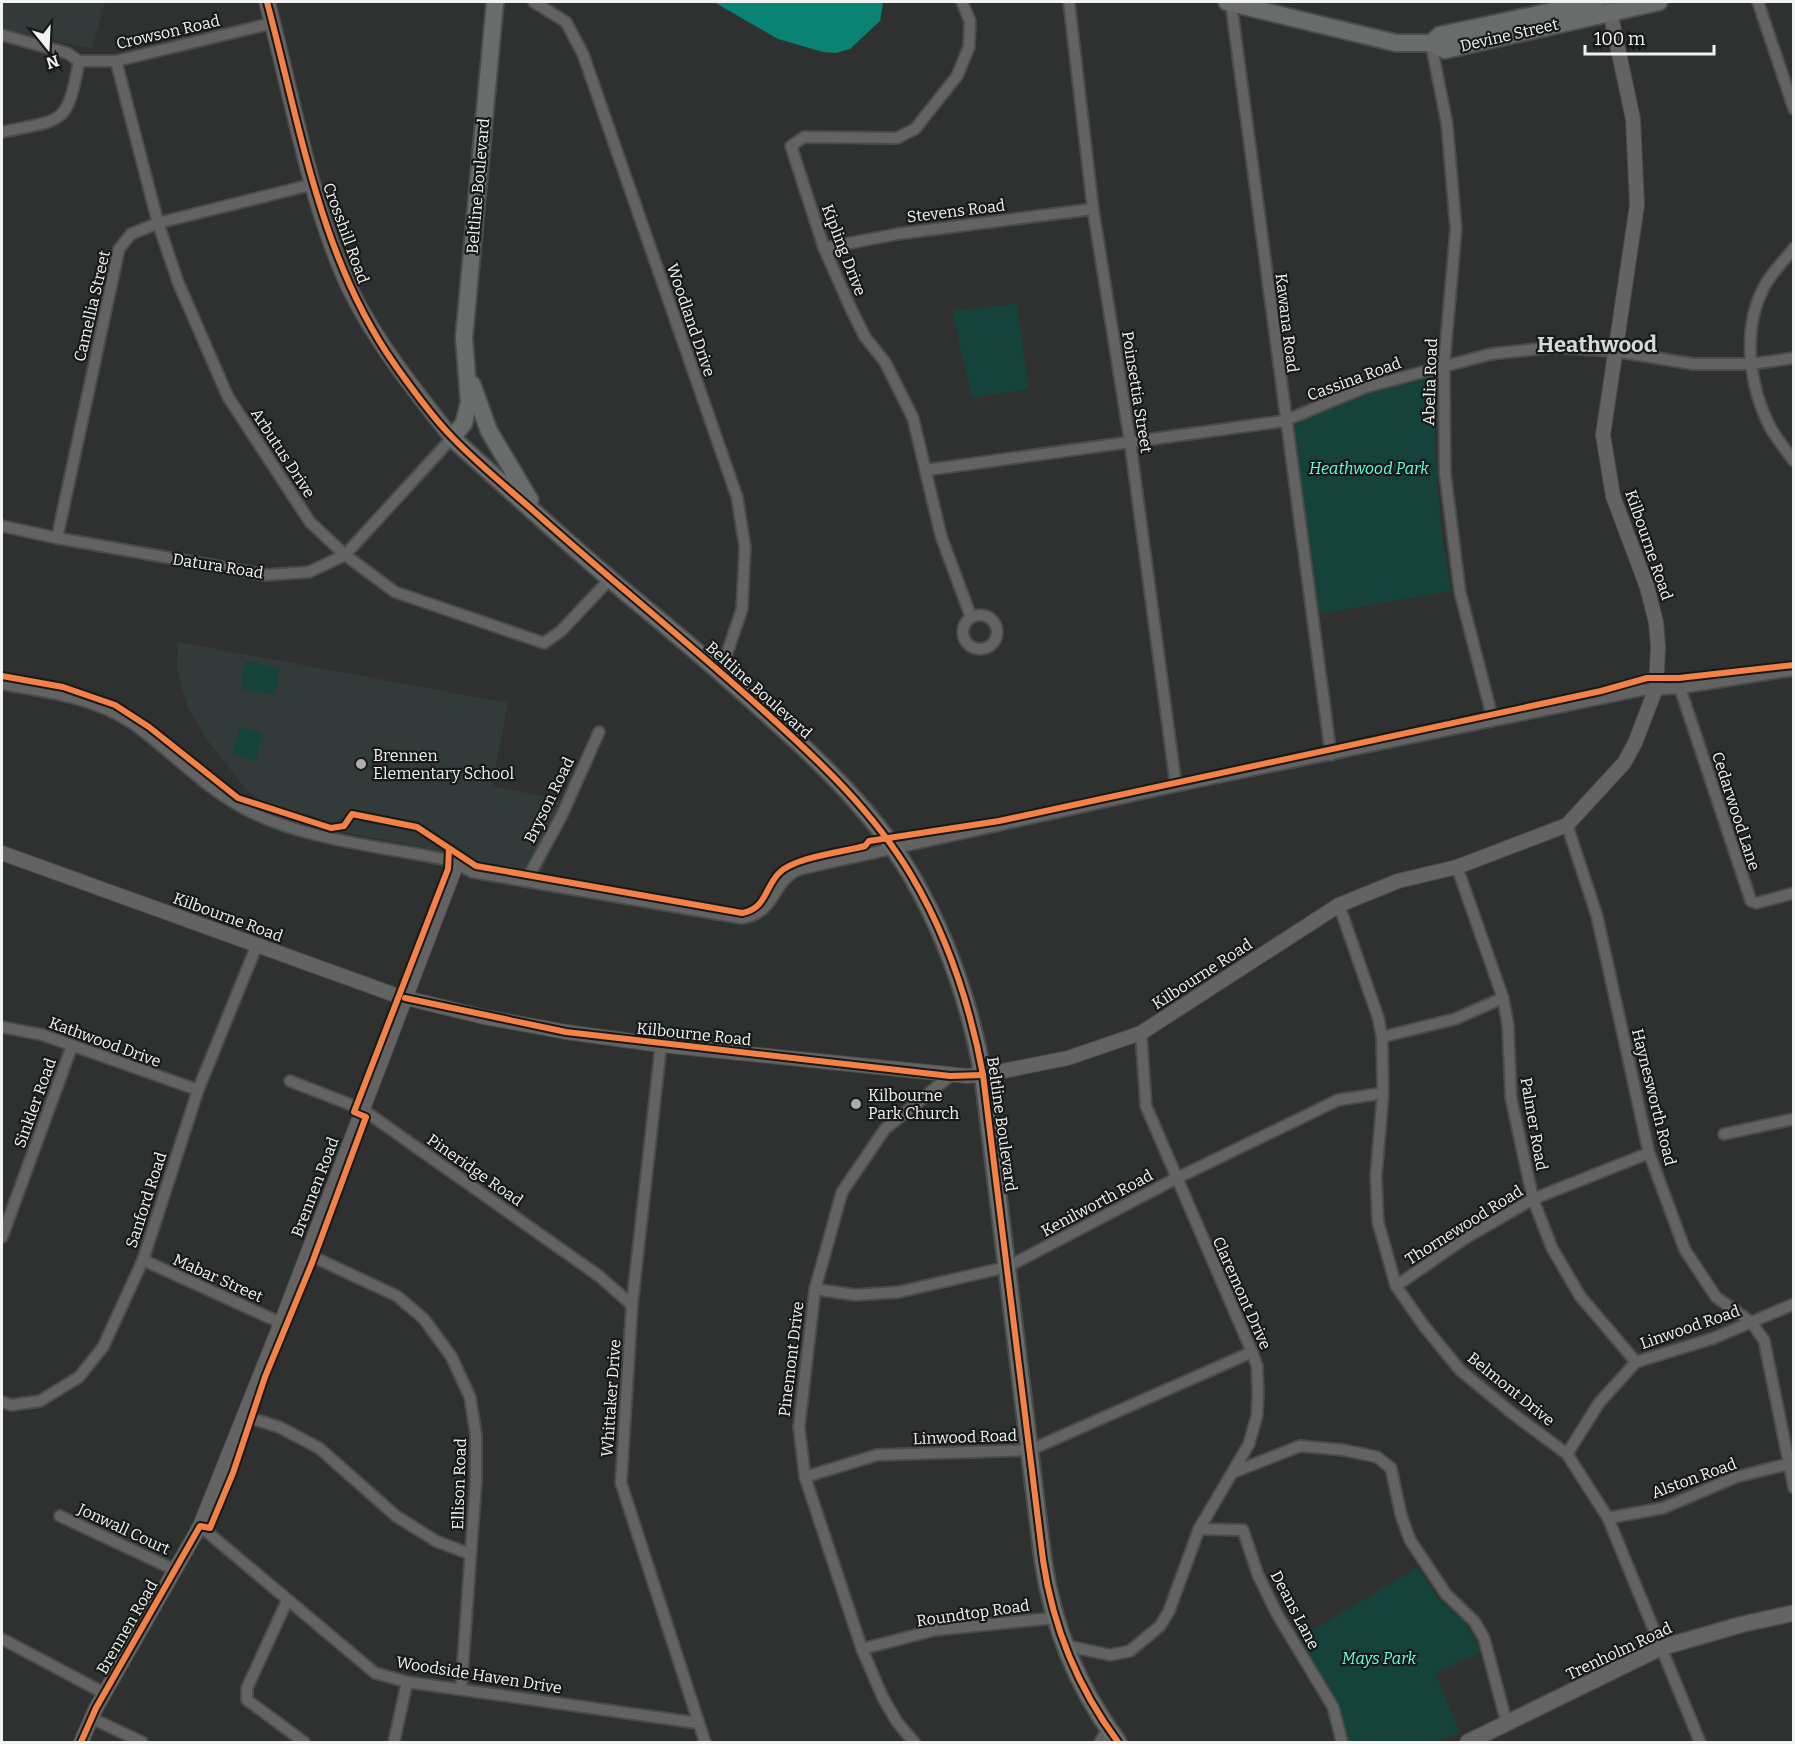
<svg xmlns="http://www.w3.org/2000/svg" width="1795" height="1744" font-family="Bitter,serif">
<rect width="100%" height="100%" fill="#2f3130"/>
<g fill="#323b39">
<polygon points="2,2 105,2 92,49 2,28"/>
<polygon points="178,642 508,703 492,786 573,802 539,878 476,867 456,854 298,823 274,811 245,788 208,741 188,709 177,669"/>
</g>
<g fill="#16423c">
<polygon points="1017,304 1029,389 972,398 952,311"/>
<path d="M1434 375C1435 447 1437 520 1451 591L1319 614 1294 425 1369 392Z"/>
<polygon points="245,661 280,668 275,695 241,689"/>
<polygon points="240,727 262,732 256,761 232,754"/>
<polygon points="1418,1567 1437,1597 1464,1620 1481,1652 1435,1673 1460,1732 1437,1742 1349,1742 1335,1700 1298,1639"/>
</g>
<polygon fill="#098374" points="714,2 883,2 883,3 880,21 850,49 836,53 823,52 778,39"/>
<g fill="none" stroke-linecap="round" stroke-linejoin="round">
<defs>
<g id="minor">
<polyline points="534,2 566,22 583,54 737,497 745,547 742,609 721,671"/>
<polyline points="962,2 970,21 969,47 957,76 915,129 897,138 804,137 791,146 824,248 851,309 865,337 885,362 913,418 941,536 971,617"/>
<polyline points="1069,2 1093,209 1130,441 1176,786"/>
<polyline points="1758,2 1794,109"/>
<polyline points="1231,3 1331,755"/>
<polyline points="2,35 67,53 79,61 116,61 273,23"/>
<polyline points="1431,43 1447,124 1456,229 1444,365 1445,473 1460,592 1493,720"/>
<polyline points="116,61 158,223 178,282 228,397 310,522 345,555 395,592 544,643 561,631 610,579"/>
<path d="M2 132C63 119 67 127 79 61"/>
<polyline points="824,248 897,234 1093,209"/>
<path d="M1794 248C1784 261 1770 274 1763 289 1742 330 1749 386 1770 427 1776 438 1786 450 1794 461"/>
<polyline points="926,470 1284,421 1366,387 1491,354 1555,347 1614,351 1693,364 1751,364 1794,358"/>
<polyline points="2,526 57,538 266,575 309,572 345,555 452,438"/>
<polyline points="57,538 119,249 131,234 158,223 314,184"/>
<circle cx="980" cy="632" r="17"/>
<path d="M2 684C46 692 93 697 132 723 172 751 205 789 249 811 309 841 387 847 453 861L472 872 742 918C778 912 771 880 800 869L1176 786 1642 690 1680 688 1794 670"/>
<polyline points="1680,688 1751,901 1757,903 1794,893"/>
<polyline points="1567,825 1597,916 1649,1153 1685,1250 1716,1297 1751,1322 1764,1340 1794,1488"/>
<polyline points="1457,867 1503,998 1508,1025 1511,1098 1533,1199 1552,1248 1580,1296 1636,1362"/>
<polyline points="526,881 561,817 599,732"/>
<polyline points="1339,905 1378,1017 1382,1037 1383,1093 1376,1176 1378,1222 1396,1286 1424,1326 1460,1370 1512,1413 1567,1454 1608,1518 1700,1742"/>
<polyline points="2,1027 43,1035 198,1090"/>
<polyline points="1382,1037 1455,1019 1503,998"/>
<polyline points="661,1045 632,1305 621,1483 705,1742"/>
<polyline points="290,1081 362,1109 599,1276 632,1305"/>
<polyline points="1724,1134 1794,1119"/>
<polyline points="2,1237 72,1046"/>
<polyline points="307,1254 397,1296 424,1319 451,1356 470,1397 476,1435 476,1481 461,1689"/>
<polyline points="143,1260 281,1323"/>
<polyline points="1396,1286 1464,1239 1533,1199 1649,1153"/>
<polyline points="815,1289 855,1295 899,1292 1007,1267 1175,1179 1338,1100 1383,1093"/>
<polyline points="2,1402 11,1405 40,1401 79,1377 103,1347 143,1260 198,1090 257,945"/>
<polyline points="244,1416 279,1427 319,1448 396,1516 436,1541 470,1554"/>
<polyline points="1567,1454 1599,1403 1636,1362 1714,1338 1794,1304"/>
<polyline points="1234,1472 1300,1446 1344,1450 1377,1457 1391,1468 1401,1515 1410,1540 1446,1594 1474,1621 1484,1638 1507,1724"/>
<polyline points="805,1477 877,1455 1030,1450 1252,1352"/>
<polyline points="60,1516 175,1570"/>
<polyline points="1608,1518 1663,1508 1736,1477 1788,1464"/>
<polyline points="200,1526 375,1673 407,1682 698,1723"/>
<polyline points="1199,1529 1243,1530 1258,1575 1277,1614 1333,1707 1342,1742"/>
<polyline points="287,1601 247,1688 247,1700 304,1742"/>
<polyline points="2,1639 104,1693"/>
<polyline points="1063,1645 1110,1655 1130,1651 1160,1626 1169,1611 1199,1529 1249,1444 1257,1415 1258,1394 1257,1366 1252,1352 1146,1106 1141,1033"/>
<polyline points="862,1649 935,1630 1054,1618"/>
<polyline points="91,1718 142,1742"/>
<polyline points="394,1742 407,1682"/>
<polyline points="914,1742 897,1722 883,1698 862,1649 805,1477 799,1427 815,1289 842,1192 885,1129 950,1076"/>
<polyline points="1100,1742 1108,1729"/>
</g>
<g id="tertiary">
<polyline points="2,853 398,996 484,1017 566,1032 661,1045 967,1076 983,1075 1068,1058 1141,1033 1339,905 1398,881 1457,867 1567,825 1624,763 1635,743 1656,688 1658,647 1656,622 1647,587 1613,496 1603,435 1637,205 1633,119 1608,2"/>
<polyline points="81,1742 96,1708 200,1526 281,1323 457,863"/>
</g>
<g id="secondary">
<path d="M267 2C292 94 310 205 351 291 378 345 415 391 452 438"/>
<polyline points="1468,1742 1660,1648 1743,1624 1794,1613"/>
</g>
<g id="primary">
<path d="M495 2 464 338 469 402 464 423 452 438C510 490 568 544 629 595 679 636 728 678 776 722 827 768 876 816 911 875 947 937 970 1005 983 1075L1043 1560C1053 1628 1077 1687 1118 1742"/>
<polyline points="1227,2 1396,43 1431,43 1445,50 1659,2"/>
<polyline points="1431,43 1440,35 1595,2"/>
<polyline points="472,384 489,431 530,500"/>
</g>
</defs>
<use href="#minor" stroke="#4a4c4b" stroke-width="14"/>
<use href="#tertiary" stroke="#4a4c4b" stroke-width="16"/>
<use href="#secondary" stroke="#4a4c4b" stroke-width="18"/>
<use href="#primary" stroke="#4a4c4b" stroke-width="20"/>
<use href="#minor" stroke="#626362" stroke-width="10"/>
<use href="#tertiary" stroke="#626362" stroke-width="14"/>
<use href="#secondary" stroke="#646464" stroke-width="15"/>
<use href="#primary" stroke="#6a6c6c" stroke-width="16"/>
<defs>
<g id="cycleway">
<path d="M267 2C300 125 320 259 395 365 412 389 432 417 453 438 479 465 509 489 537 514 612 581 690 644 764 711 819 761 873 811 911 875 948 937 970 1005 983 1075L1043 1560C1053 1628 1077 1687 1118 1742"/>
<path d="M2 676 63 687 115 705 149 727 238 798 331 828 344 826 352 814 417 827 476 866 742 913C766 909 765 887 779 873 795 857 843 852 865 846L869 841 999 821 1601 691 1647 678H1679L1794 665"/>
<polyline points="405,998 566,1032 950,1076 983,1075"/>
<polyline points="81,1742 96,1708 200,1526 210,1528 233,1473 265,1377 312,1263 366,1117 354,1112 448,869 449,849"/>
</g>
</defs>
<use href="#cycleway" stroke="#181919" stroke-width="10"/>
<use href="#cycleway" stroke="#f48246" stroke-width="6"/>
</g>
<g fill="#adafaf" stroke="#181919" stroke-width="2">
<circle cx="361" cy="764" r="6"/>
<circle cx="856" cy="1104" r="6"/>
</g>
<g text-anchor="middle" dominant-baseline="central" stroke-width="4.5" stroke-linejoin="round" paint-order="stroke">
<g font-size="16" fill="#f1f3f3" stroke="#181919">
<text transform="translate(168 32) rotate(-13)">Crowson Road</text>
<text transform="translate(1509 35) rotate(-13)">Devine Street</text>
<text transform="translate(478 186) rotate(-85)">Beltline Boulevard</text>
<text transform="translate(956 211) rotate(-7)">Stevens Road</text>
<text transform="translate(346 233) rotate(70)">Crosshill Road</text>
<text transform="translate(844 250) rotate(69)">Kipling Drive</text>
<text transform="translate(92 306) rotate(-77)">Camellia Street</text>
<text transform="translate(691 320) rotate(71)">Woodland Drive</text>
<text transform="translate(1287 323) rotate(83)">Kawana Road</text>
<text transform="translate(1354 379) rotate(-20)">Cassina Road</text>
<text transform="translate(1430 382) rotate(-88)">Abelia Road</text>
<text transform="translate(1137 392) rotate(81)">Poinsettia Street</text>
<text transform="translate(283 453) rotate(57)">Arbutus Drive</text>
<text transform="translate(1649 545) rotate(71)">Kilbourne Road</text>
<text transform="translate(218 566) rotate(9)">Datura Road</text>
<text transform="translate(759 690) rotate(42)">Beltline Boulevard</text>
<text transform="translate(549 800) rotate(-64)">Bryson Road</text>
<text transform="translate(1736 811) rotate(72)">Cedarwood Lane</text>
<text transform="translate(228 917) rotate(20)">Kilbourne Road</text>
<text transform="translate(1202 974) rotate(-33)">Kilbourne Road</text>
<text transform="translate(694 1034) rotate(6)">Kilbourne Road</text>
<text transform="translate(105 1042) rotate(20)">Kathwood Drive</text>
<text transform="translate(1654 1097) rotate(76)">Haynesworth Road</text>
<text transform="translate(35 1103) rotate(-70)">Sinkler Road</text>
<text transform="translate(1002 1124) rotate(82)">Beltline Boulevard</text>
<text transform="translate(1534 1124) rotate(80)">Palmer Road</text>
<text transform="translate(475 1170) rotate(35)">Pineridge Road</text>
<text transform="translate(315 1187) rotate(-69)">Brennen Road</text>
<text transform="translate(146 1200) rotate(-72)">Sanford Road</text>
<text transform="translate(1097 1203) rotate(-28)">Kenilworth Road</text>
<text transform="translate(1464 1225) rotate(-32)">Thornewood Road</text>
<text transform="translate(218 1278) rotate(24)">Mabar Street</text>
<text transform="translate(1242 1293) rotate(66)">Claremont Drive</text>
<text transform="translate(1690 1327) rotate(-19)">Linwood Road</text>
<text transform="translate(791 1359) rotate(-83)">Pinemont Drive</text>
<text transform="translate(1511 1389) rotate(39)">Belmont Drive</text>
<text transform="translate(611 1398) rotate(-86)">Whittaker Drive</text>
<text transform="translate(965 1437) rotate(-2)">Linwood Road</text>
<text transform="translate(1694 1478) rotate(-20)">Alston Road</text>
<text transform="translate(459 1484) rotate(-88)">Ellison Road</text>
<text transform="translate(124 1529) rotate(25)">Jonwall Court</text>
<text transform="translate(1295 1610) rotate(62)">Deans Lane</text>
<text transform="translate(973 1613) rotate(-8)">Roundtop Road</text>
<text transform="translate(127 1627) rotate(-60)">Brennen Road</text>
<text transform="translate(1619 1651) rotate(-25)">Trenholm Road</text>
<text transform="translate(479 1675) rotate(9)">Woodside Haven Drive</text>
</g>
<g font-size="16" font-style="italic" fill="#66fce4" stroke="#181919">
<text x="1369" y="468">Heathwood Park</text>
<text x="1379" y="1658">Mays Park</text>
</g>
<g font-size="16" fill="#f1f3f3" stroke="#181919" text-anchor="start">
<text x="373" y="755">Brennen<tspan x="373" dy="18">Elementary School</tspan></text>
<text x="868" y="1095">Kilbourne<tspan x="868" dy="18">Park Church</tspan></text>
</g>
<g font-size="22" font-weight="bold" fill="#d4d9d8" stroke="#181919">
<text x="1597" y="344">Heathwood</text>
</g>
</g>
<rect width="1795" height="1744" fill="none" stroke="#f1f3f3" stroke-width="6"/>
<g transform="translate(48 48) rotate(162)" stroke="#181919" stroke-width="4.5" paint-order="stroke">
<path d="M0-4.5L10 22L0 15L-10 22Z" fill="#f1f3f3"/>
<text y="-9" font-size="16" font-weight="bold" text-anchor="middle" fill="#f1f3f3">N</text>
</g>
<path d="M1585 45v9h129v-9" fill="none" stroke="#f1f3f3" stroke-width="3"/>
<text x="1594" y="45" font-size="18" fill="#f1f3f3" stroke="#181919" stroke-width="4.5" paint-order="stroke">100 m</text>
</svg>
